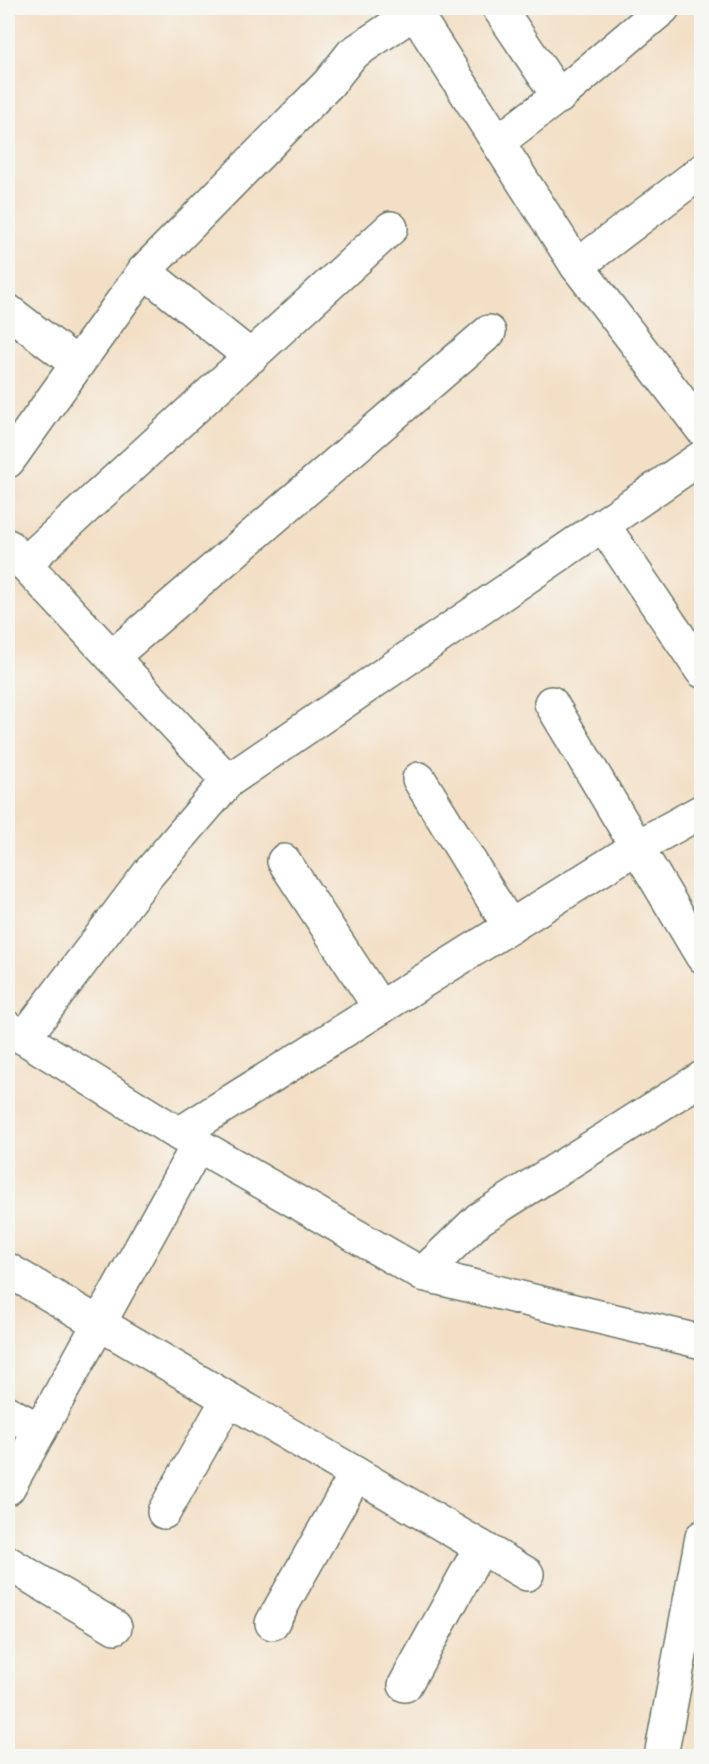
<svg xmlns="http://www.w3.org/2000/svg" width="709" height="1764" font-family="'Playpen Sans',sans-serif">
<rect width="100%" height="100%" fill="#f6f6f2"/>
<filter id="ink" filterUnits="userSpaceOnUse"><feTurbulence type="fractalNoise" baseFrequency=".0167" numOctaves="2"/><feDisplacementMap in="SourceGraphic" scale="12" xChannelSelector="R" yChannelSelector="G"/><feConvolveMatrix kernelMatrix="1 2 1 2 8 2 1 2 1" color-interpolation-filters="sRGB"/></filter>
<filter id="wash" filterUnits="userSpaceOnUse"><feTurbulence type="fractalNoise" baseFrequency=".008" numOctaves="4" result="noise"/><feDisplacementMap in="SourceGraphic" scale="24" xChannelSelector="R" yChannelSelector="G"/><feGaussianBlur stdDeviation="1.35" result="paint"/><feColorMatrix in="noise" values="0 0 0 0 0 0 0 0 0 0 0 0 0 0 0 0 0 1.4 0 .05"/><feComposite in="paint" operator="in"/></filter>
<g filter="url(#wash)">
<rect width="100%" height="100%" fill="#f3dfc5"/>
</g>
<g filter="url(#ink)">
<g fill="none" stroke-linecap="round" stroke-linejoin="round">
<defs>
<g id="minor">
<polyline points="412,8 577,266 702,429"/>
<polyline points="499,8 559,97"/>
<polyline points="498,142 565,91 663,8"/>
<polyline points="577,266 702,171"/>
<polyline points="144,271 251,357"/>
<polyline points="8,311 77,364"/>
<polyline points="8,461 144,271 329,83 352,54 415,12"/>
<polyline points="603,525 702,671"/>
<polyline points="8,546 228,781"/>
<polyline points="24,564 391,228"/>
<polyline points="112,657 489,332"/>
<polyline points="551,703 702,956"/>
<polyline points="419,779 510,927"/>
<polyline points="284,861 380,1008"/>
<polyline points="8,1028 179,1134 422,1274 702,1342"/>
<polyline points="24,1038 149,873 228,781 702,457"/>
<polyline points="179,1134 637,847 702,811"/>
<polyline points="8,1270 527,1574"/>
<polyline points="422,1274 479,1219 702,1078"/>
<polyline points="8,1413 40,1430"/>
<polyline points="8,1488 198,1145"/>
<polyline points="164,1512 228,1399"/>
<polyline points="8,1563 115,1627"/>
<polyline points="272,1623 356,1474"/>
<polyline points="405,1685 481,1547"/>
<polyline points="661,1756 702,1537"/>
</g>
</defs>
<use href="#minor" stroke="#697667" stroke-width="36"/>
<use href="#minor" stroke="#fff" stroke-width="33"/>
</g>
</g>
<rect width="709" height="1764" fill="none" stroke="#f6f6f2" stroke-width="30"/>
</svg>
